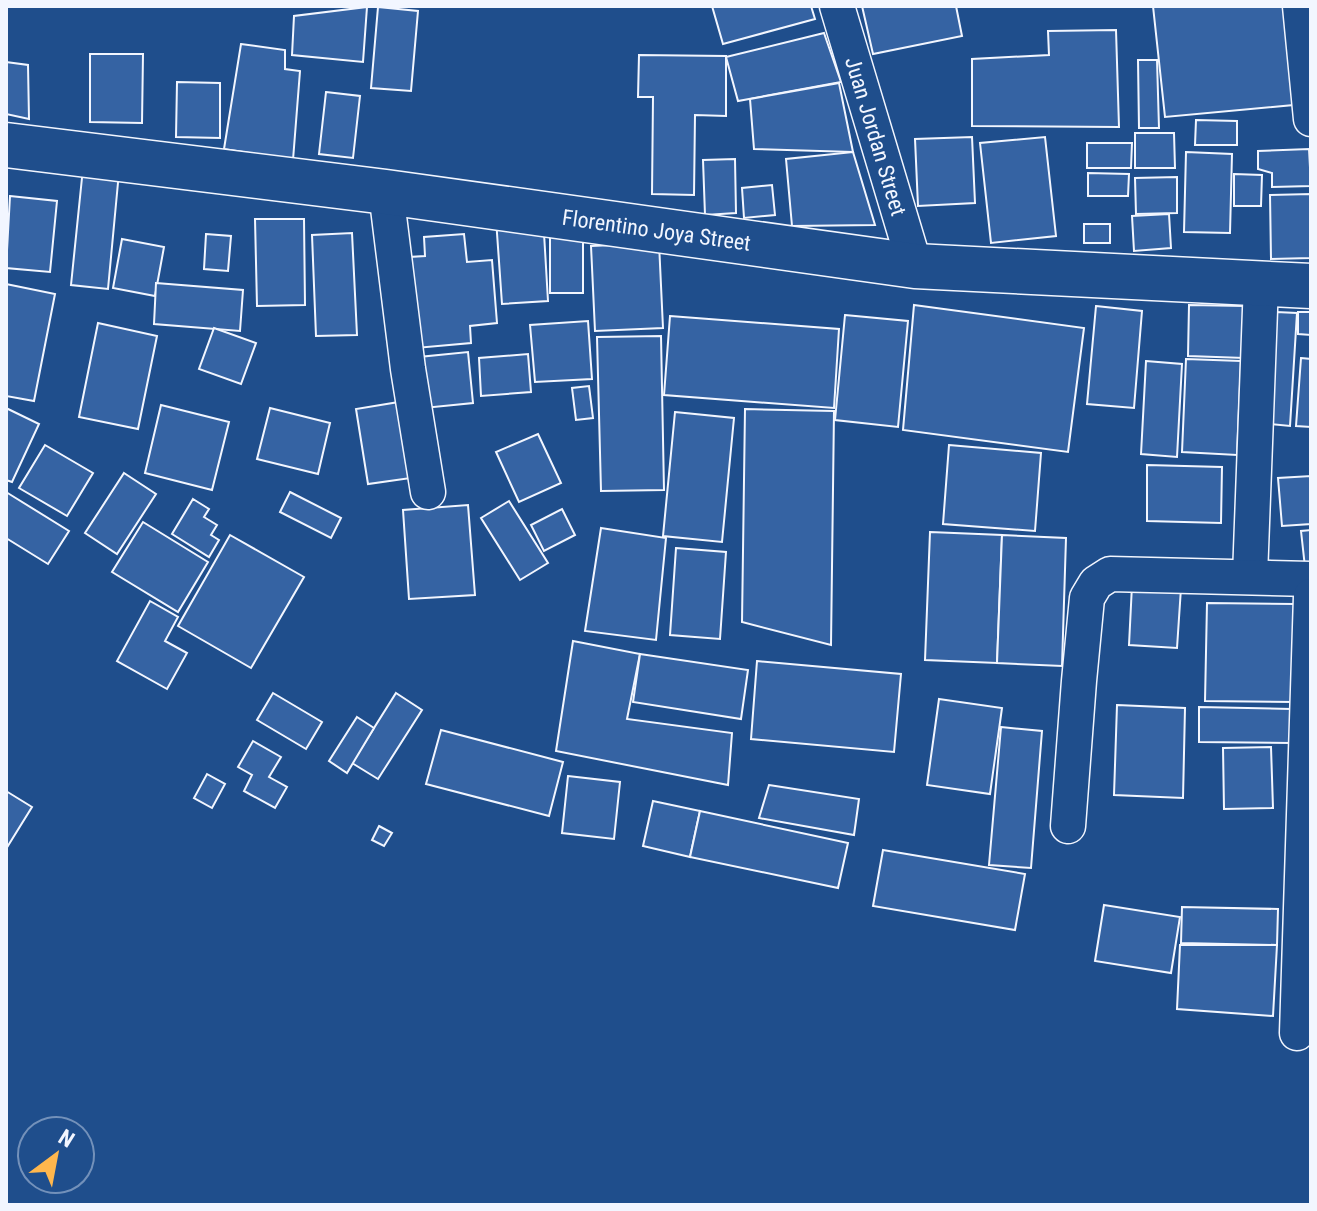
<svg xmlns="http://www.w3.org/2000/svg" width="1317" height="1211" font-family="'Roboto Condensed',sans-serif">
<rect width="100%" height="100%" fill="#1f4e8c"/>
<g fill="#3563a3" stroke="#f2f6ff" stroke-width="2">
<polygon points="712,6 811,6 815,19 723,44"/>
<polygon points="862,6 956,6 962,36 873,54"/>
<polygon points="1153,6 1294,6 1304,104 1165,117"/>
<polygon points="367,7 363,62 292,55 294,16"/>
<polygon points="378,7 418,11 411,91 371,88"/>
<polygon points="1116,30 1119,127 972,126 972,59 1049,55 1048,31"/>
<polygon points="824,33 841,82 738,101 726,57"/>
<polygon points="241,44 285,50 285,69 300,71 293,160 224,149"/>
<polygon points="90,54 143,54 142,123 90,122"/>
<polygon points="639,55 726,56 726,116 695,115 694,195 652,194 653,97 638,97"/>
<polygon points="1138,60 1157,60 1159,128 1139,128"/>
<polygon points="6,62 28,65 29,119 6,114"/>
<polygon points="177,82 220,83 220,138 176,137"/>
<polygon points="839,83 853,152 754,149 750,99"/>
<polygon points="326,92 360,96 353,158 319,154"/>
<polygon points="1196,120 1237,121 1237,145 1195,145"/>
<polygon points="1135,133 1174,133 1175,168 1135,168"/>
<polygon points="972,137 975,203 918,206 915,139"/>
<polygon points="1045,137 1056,236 991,243 980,143"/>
<polygon points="1087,143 1132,143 1131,168 1087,168"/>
<polygon points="1309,149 1311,186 1272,187 1272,173 1258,169 1258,151"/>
<polygon points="853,152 875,225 792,226 786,159"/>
<polygon points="1186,152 1232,154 1230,233 1184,232"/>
<polygon points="735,159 736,213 705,215 703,160"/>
<polygon points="83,168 119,172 108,289 71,285"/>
<polygon points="1088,173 1129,174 1128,196 1088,196"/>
<polygon points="1234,174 1262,175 1261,206 1234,206"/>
<polygon points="1177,177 1177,213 1136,214 1135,178"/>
<polygon points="772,185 775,215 744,218 742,188"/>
<polygon points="1311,194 1311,258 1271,259 1270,195"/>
<polygon points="10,196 57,201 50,272 6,268"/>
<polygon points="1169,214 1171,248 1134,251 1132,216"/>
<polygon points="543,216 548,301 502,304 496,219"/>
<polygon points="255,219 304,219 305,305 257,306"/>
<rect x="550" y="221" width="33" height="72"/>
<rect x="1084" y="224" width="26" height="19"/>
<polygon points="352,233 357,335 316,336 312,235"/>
<polygon points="206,234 231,236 228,271 204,269"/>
<polygon points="464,234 467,262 492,260 497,323 470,326 471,343 416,348 409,257 425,256 424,237"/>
<polygon points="122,239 164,247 155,296 113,288"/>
<polygon points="659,243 663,328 595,331 591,246"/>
<polygon points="156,283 243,290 240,331 154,324"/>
<polygon points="6,284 55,294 34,401 6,396"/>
<polygon points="914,305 1084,328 1068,452 903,430"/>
<polygon points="1189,305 1245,306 1244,358 1188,356"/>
<polygon points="1096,306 1142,311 1134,408 1087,404"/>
<polygon points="1276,312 1297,313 1290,426 1269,424"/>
<polygon points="1298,312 1311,312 1311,335 1298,334"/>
<polygon points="845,315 908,321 898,427 835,420"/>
<polygon points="670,316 839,329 834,408 664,395"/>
<polygon points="588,321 592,379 535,382 530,325"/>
<polygon points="98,323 157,336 138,429 79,417"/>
<polygon points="214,328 256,343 241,384 199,369"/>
<polygon points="661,336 664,490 601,491 597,337"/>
<polygon points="468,352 473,403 424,408 419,357"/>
<polygon points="528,354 531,392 481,396 479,358"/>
<polygon points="1301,358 1311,359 1311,427 1296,426"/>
<polygon points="1186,359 1241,361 1237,455 1182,452"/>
<polygon points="1146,361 1182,364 1177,457 1141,454"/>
<polygon points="589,386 593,418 576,420 572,388"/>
<polygon points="405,401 418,477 368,484 356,409"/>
<polygon points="161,405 229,422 212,490 145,473"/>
<polygon points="6,408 39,424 12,482 6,480"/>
<polygon points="270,408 330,423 318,474 257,459"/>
<polygon points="745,409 834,411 831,645 742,622"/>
<polygon points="675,412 734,418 722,542 663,536"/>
<polygon points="538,434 561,483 519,502 496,452"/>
<polygon points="45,445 93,473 67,516 19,488"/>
<polygon points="949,445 1041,453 1035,531 943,524"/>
<polygon points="1147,465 1222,467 1221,523 1147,521"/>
<polygon points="124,473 156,494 117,554 85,533"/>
<polygon points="1311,476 1311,524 1282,526 1278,478"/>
<polygon points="6,492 69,531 48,564 6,538"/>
<polygon points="290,492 341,518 331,538 280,512"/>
<polygon points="193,499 209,509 204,517 217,525 211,535 219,540 209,557 172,534"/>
<polygon points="509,501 548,563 520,580 481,518"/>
<polygon points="468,505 475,595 409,599 403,510"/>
<polygon points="562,509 575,535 544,551 531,525"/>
<polygon points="143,522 208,562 178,612 112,572"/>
<polygon points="601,528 666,538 656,640 585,631"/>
<polygon points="1311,530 1311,566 1305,567 1301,531"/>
<polygon points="930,532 1002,535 997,663 925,660"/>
<polygon points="230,535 304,577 251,668 178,626"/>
<polygon points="1002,535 1066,538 1062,666 997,663"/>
<polygon points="676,548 726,552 720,639 670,635"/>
<polygon points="1132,585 1181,588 1177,648 1129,645"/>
<polygon points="150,601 178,617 165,641 187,653 167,689 117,661"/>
<polygon points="1207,603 1294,604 1293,702 1205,701"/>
<polygon points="573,641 640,654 627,719 732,733 728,785 556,751"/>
<polygon points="640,654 748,670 741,719 633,702"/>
<polygon points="757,661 901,674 894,752 751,739"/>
<polygon points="273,693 322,722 306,749 257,720"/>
<polygon points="396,693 422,710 378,779 352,763"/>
<polygon points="939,699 1002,708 990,794 927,785"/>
<polygon points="1117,705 1185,708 1183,798 1114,795"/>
<polygon points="1199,707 1291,709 1290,743 1199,742"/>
<polygon points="357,717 374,728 347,773 329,761"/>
<polygon points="1001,727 1042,731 1031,868 989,865"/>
<polygon points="441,730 563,762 549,816 426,784"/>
<polygon points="253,741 281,757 269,777 287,787 275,808 244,791 252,775 238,767"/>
<polygon points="1271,747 1273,808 1224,809 1223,748"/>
<polygon points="207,774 225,784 212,808 194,798"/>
<polygon points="568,776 620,782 614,839 562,833"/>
<polygon points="769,785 859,799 854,835 759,818"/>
<polygon points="6,791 32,807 6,849"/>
<polygon points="653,801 700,811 690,857 643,846"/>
<polygon points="700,811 848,843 838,888 690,857"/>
<polygon points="379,826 392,833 384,846 372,840"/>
<polygon points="883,850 1025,874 1015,930 873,906"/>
<polygon points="1104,905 1180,917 1171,973 1095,961"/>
<polygon points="1182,907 1278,909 1277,945 1181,943"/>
<polygon points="1180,945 1277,945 1273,1016 1177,1009"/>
</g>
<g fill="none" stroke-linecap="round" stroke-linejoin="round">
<defs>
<g id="street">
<path id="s1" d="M837 6 915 266"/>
<polyline points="1300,6 1311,119"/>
<polyline points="386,192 408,369 428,492"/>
<polyline points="1250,576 1261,283"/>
<polyline points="1068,826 1079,681 1087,598 1096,583 1110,574 1311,579"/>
<polyline points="1297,1033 1311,596"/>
</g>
<g id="secondary">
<path id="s2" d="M6 145 386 192 915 266 1311 286"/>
</g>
</defs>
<use href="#street" stroke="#f2f6ff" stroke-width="37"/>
<use href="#secondary" stroke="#f2f6ff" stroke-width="47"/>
<use href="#street" stroke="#1f4e8c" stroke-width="34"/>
<use href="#secondary" stroke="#1f4e8c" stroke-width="44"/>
</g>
<g text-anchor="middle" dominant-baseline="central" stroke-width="6" stroke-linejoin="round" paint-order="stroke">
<g font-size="22" fill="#f2f6ff" stroke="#1f4e8c">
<text stroke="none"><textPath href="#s1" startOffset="136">Juan Jordan Street</textPath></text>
<text stroke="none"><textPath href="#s2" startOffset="656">Florentino Joya Street</textPath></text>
</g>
</g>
<rect width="1317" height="1211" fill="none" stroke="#f2f6ff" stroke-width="16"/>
<g transform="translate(56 1155) rotate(32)"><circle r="38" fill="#1f4e8c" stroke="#7391ba" stroke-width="2"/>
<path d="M0-6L14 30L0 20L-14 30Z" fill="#ffb74d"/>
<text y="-12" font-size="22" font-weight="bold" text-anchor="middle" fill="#f2f6ff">N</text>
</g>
</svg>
